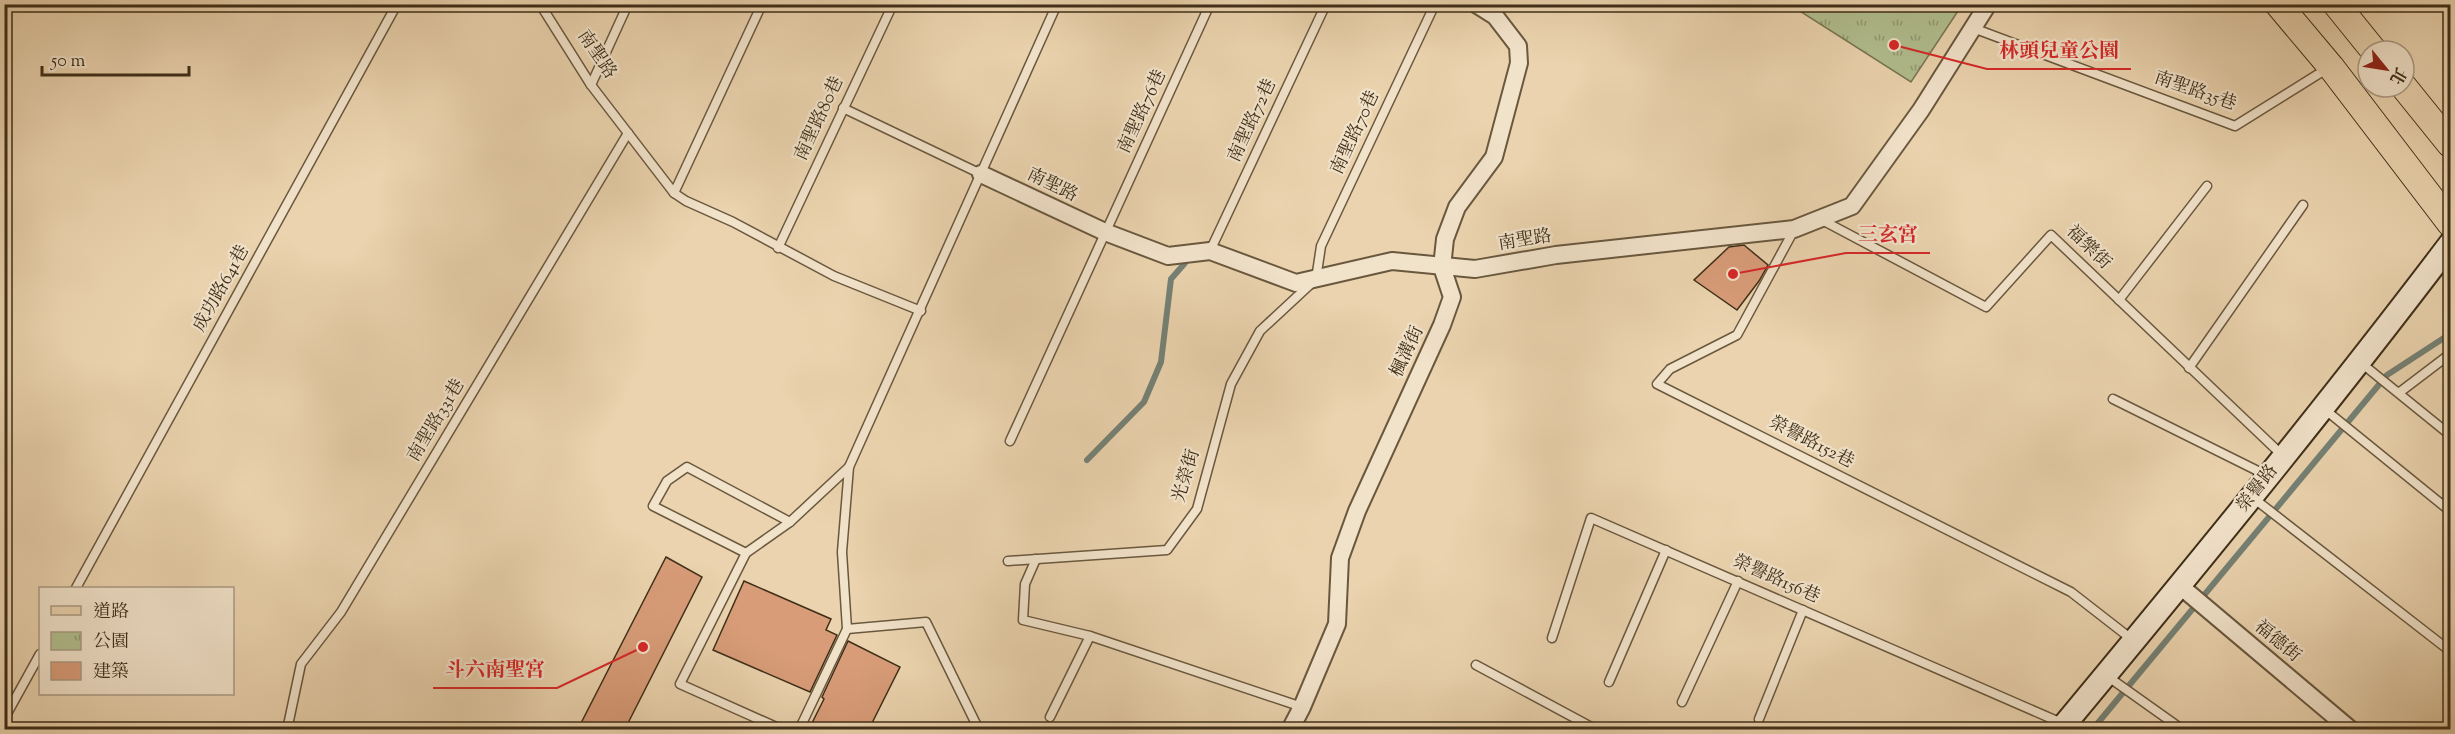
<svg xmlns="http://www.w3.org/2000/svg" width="2455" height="734" font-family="'Sorts Mill Goudy','Noto Serif TC',serif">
<defs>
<pattern id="park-tufts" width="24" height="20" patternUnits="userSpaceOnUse" patternTransform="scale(1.5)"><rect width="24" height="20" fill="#b1be8f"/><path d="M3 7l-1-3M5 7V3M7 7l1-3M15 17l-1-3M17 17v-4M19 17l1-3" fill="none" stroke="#919b74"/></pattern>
</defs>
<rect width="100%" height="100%" fill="#ead3ae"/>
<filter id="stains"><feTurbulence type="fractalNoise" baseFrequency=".00333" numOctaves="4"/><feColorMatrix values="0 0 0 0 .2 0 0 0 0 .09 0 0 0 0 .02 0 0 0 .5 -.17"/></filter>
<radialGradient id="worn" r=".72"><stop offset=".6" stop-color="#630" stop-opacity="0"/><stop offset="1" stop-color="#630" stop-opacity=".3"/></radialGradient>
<polygon fill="url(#park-tufts)" stroke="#787654" stroke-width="1.5" points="1797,4 1962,4 1962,5 1911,82 1795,8"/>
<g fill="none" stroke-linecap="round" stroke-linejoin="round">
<g stroke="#758175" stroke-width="6">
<polyline points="1087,460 1144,402 1161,362 1171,279 1185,263"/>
<polyline points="2092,730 2387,375 2450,334"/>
</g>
</g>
<g fill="#d89c78" stroke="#3f2f19" stroke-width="1.5">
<polygon points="1744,245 1768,265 1759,281 1737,310 1694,280 1729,247"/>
<polygon points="666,557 702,577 625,729 578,729"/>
<polygon points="744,581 831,619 826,630 837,635 810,692 713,650"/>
<polygon points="848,641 900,667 869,729 809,729 824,699 822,697"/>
</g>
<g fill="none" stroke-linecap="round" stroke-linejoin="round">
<defs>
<g id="lane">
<polyline points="540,4 591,85 674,193 686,201 733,222 834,276 921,311"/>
<polyline points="1973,28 2235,126 2328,68"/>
<polyline points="591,85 628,4"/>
<polyline points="843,108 981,174"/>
<polyline points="674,193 762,4"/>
<polyline points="1820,219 1986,307 2051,235 2283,456"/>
<polyline points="1794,230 1737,335 1670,369 1657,384 2071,592 2134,641"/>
<polyline points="778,248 893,4"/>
<polyline points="1210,251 1326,4"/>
<polyline points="2119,300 2207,186"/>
<polyline points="2360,362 2450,435"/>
<polyline points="2189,368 2303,205"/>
<polyline points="2400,392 2450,354"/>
<polyline points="2113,399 2266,475"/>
<polyline points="2323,408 2450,511"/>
<polyline points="1010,441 1210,4"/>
<polyline points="2252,497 2450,651"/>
<polyline points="746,553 653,506 667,481 687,467 790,522"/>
<polyline points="1036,559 1025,584 1023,620 1090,636 1302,707"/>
<polyline points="1008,561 1167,550 1197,509 1231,384 1260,331 1316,279 1321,246 1435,4"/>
<polyline points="76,588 397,4"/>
<polyline points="847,629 926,622 979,730"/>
<polyline points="1552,638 1591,518 2064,724"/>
<polyline points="1476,665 1597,730"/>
<polyline points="2107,676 2183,730"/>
<polyline points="1609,682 1666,550"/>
<polyline points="1682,702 1738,581"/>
<polyline points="1050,717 1090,636"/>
<polyline points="4,719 40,654"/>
<polyline points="1759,719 1803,610"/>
<polyline points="287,730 301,664 341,612 628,133"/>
<polyline points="783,730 680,684 746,553 790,522 849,467"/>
<polyline points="799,730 847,629 842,552 849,467 1057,4"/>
</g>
<g id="street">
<polyline points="981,174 1105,232 1168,256 1210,251 1296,283 1392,261 1475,269 1556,255 1794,229 1852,206 1921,110 1988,4"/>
<polyline points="2179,585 2351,730"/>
<polyline points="1290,730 1302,707 1337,624 1340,558 1357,511 1442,325 1452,297 1442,267 1445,239 1457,207 1494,157 1519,63 1518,46 1495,16 1476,4"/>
</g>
<path id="secondary" d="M2060 730C2193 570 2325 409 2450 244"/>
<g id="primary">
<polyline points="2278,4 2331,67 2450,223"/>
<polyline points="2336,4 2374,51"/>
<polyline points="2404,87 2450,144"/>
</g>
</defs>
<use href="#lane" stroke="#6a583e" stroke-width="11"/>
<use href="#street" stroke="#6a583e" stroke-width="20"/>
<use href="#secondary" stroke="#3f2f19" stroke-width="26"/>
<use href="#primary" stroke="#3f2f19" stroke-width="28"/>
<use href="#lane" stroke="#f1e2ca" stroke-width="8"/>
<use href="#street" stroke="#f1e2ca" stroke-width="16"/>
<use href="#secondary" stroke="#f1e2ca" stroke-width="22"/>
<use href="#primary" stroke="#ead3ae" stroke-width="26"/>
</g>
<g text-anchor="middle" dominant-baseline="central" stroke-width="4.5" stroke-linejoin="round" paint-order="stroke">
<g font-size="18" fill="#3f2f19" stroke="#f1e2ca">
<text transform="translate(596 55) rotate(56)">南聖路</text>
<text transform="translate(2195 92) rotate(19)">南聖路35巷</text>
<text transform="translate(1143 112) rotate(-65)">南聖路76巷</text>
<text transform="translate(820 119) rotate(-65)">南聖路80巷</text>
<text transform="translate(1253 121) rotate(-65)">南聖路72巷</text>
<text transform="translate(1356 133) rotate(-65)">南聖路70巷</text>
<text transform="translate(1052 186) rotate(26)">南聖路</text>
<text transform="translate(1525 241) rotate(-9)">南聖路</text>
<text transform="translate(2088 248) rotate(44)">福樂街</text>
<text transform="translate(222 289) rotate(-61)">成功路641巷</text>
<text transform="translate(1408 352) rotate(-65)">楓溝街</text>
<text transform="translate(437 421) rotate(-59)">南聖路331巷</text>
<text transform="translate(1811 443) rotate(27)">榮譽路152巷</text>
<text transform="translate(1187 476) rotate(-73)">光榮街</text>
<text transform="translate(2258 489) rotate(-52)">榮譽路</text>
<text transform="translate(1776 580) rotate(24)">榮譽路156巷</text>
<text transform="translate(2277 642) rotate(40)">福德街</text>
</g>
</g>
<path fill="none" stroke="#d62828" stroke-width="2" d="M1894 45L1987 69H2131M1733 274L1846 253H1930M643 647L557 688H433"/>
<g fill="#d62828" stroke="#f1e2ca" stroke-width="2">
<circle cx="1894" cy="45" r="6"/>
<circle cx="1733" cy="274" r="6"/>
<circle cx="643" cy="647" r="6"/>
</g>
<g font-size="20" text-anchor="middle" font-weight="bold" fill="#d62828" stroke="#f1e2ca" stroke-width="4.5" stroke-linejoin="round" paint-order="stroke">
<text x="2059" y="57">林頭兒童公園</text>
<text x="1888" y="241">三玄宮</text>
<text x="495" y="676">斗六南聖宮</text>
</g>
<rect width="2455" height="734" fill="none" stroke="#ead3ae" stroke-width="24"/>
<rect x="6" y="6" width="2443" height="722" fill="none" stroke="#3f2f19" stroke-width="3"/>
<rect x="12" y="12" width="2431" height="710" fill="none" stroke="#3f2f19" stroke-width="1.5"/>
<rect x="39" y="587" width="195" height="108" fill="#f1e2ca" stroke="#aa9a83" stroke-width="1.5"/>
<rect x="51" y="606" width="30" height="9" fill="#ead3ae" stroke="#aa9a83" stroke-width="1.5"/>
<text x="93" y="617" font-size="18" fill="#3f2f19">道路</text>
<rect x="51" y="632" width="30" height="18" fill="url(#park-tufts)" stroke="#aa9a83" stroke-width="1.5"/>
<text x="93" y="647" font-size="18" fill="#3f2f19">公園</text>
<rect x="51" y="662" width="30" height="18" fill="#d89c78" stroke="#aa9a83" stroke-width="1.5"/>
<text x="93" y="677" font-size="18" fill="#3f2f19">建築</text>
<g transform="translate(2386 69) rotate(120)"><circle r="28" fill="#f1e2ca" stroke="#aa9a83" stroke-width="1.5"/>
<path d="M0-4.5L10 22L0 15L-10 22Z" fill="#8f2418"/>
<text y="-9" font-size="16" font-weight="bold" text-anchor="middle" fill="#3f2f19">北</text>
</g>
<path d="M42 66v9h147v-9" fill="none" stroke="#3f2f19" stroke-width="3"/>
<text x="51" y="66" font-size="18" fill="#3f2f19" stroke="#f1e2ca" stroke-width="4.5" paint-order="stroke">50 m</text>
<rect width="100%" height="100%" filter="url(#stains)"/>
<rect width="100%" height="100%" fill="url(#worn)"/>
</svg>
